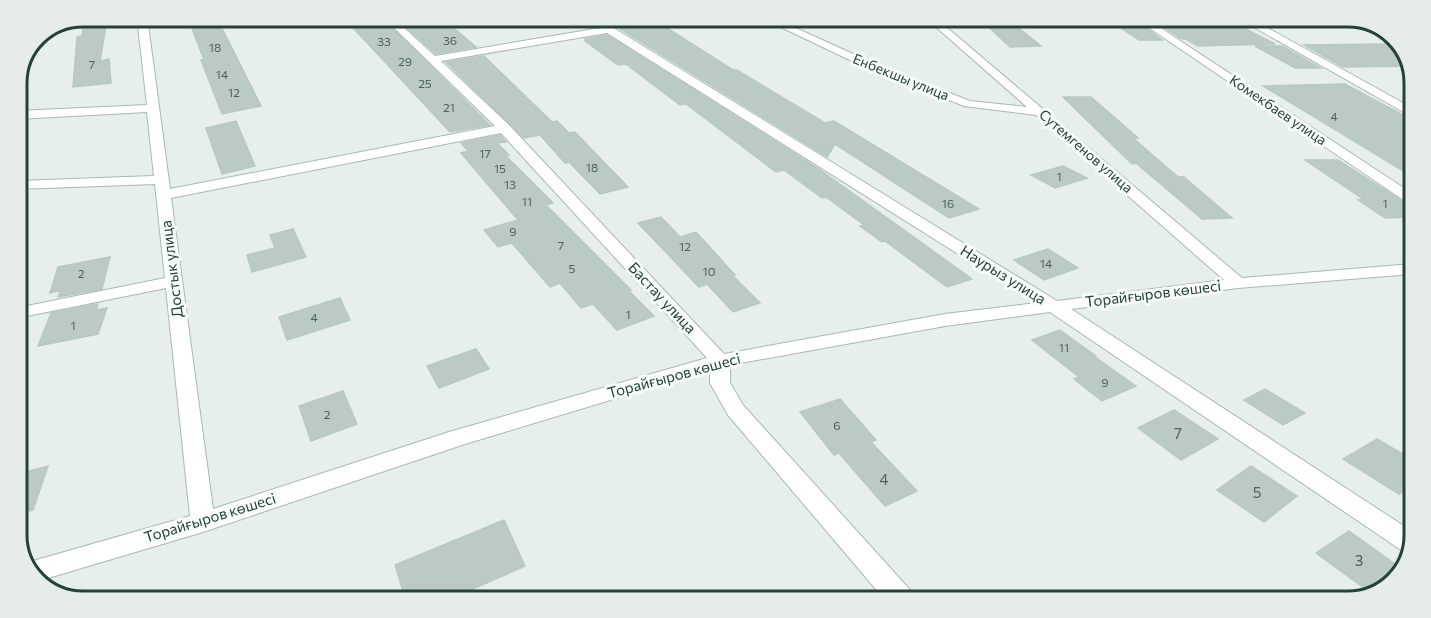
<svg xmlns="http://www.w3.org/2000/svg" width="1431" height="618" font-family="Commissioner,sans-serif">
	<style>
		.building { fill: #bbcac4; stroke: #b8c9c2; stroke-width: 1.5 }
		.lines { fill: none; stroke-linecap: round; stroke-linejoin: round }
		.minor-casing { stroke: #a8b8b2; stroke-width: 2 }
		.minor { fill: #fff; fill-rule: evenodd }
		.labels { text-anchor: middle; stroke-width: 6; stroke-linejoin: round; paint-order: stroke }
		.number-label { font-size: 12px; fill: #4a645c }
		.far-street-label { font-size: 14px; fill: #24423a; stroke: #f7fbf9 }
		.street-label { font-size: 15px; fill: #24423a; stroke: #f7fbf9 }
		.near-number-label { font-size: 15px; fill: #4a645c }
		.rim { fill: none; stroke: #24423a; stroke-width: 3 }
	</style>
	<rect width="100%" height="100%" fill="#e6efeb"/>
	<path class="building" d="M344 18H382L490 125 450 132Z
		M396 18H442L476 47 436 54Z
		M217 19 232 48 261 106 222 114 201 60H204L190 23Z
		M107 20 100 61 109 59 111 83 73 87 77 37 82 36 84 23Z
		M1109 20 1137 21 1162 40H1139Z
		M1154 21H1230L1275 44 1198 46 1186 39H1182Z
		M659 23 733 70H737L825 123 834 121 979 209 949 218 835 144 827 157 620 29Z
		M991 29H1020L1041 46 1010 47Z
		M607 35 819 169 972 279 947 287 885 241 882 242 860 226 864 225 826 197 822 198 784 170 776 172 686 104 680 105 626 64 618 65 585 41H587L585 39Z
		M1387 44 1404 51 1410 66 1343 67 1304 45Z
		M1255 46H1282L1321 68H1295Z
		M484 56 552 122 557 121 569 133 575 132 628 187 600 194 569 162 565 163 540 135 524 138 446 62Z
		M1345 84 1414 121 1413 177 1263 86Z
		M1063 97H1091L1138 138H1133L1178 177H1184L1232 218 1202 219 1136 163 1132 164Z
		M236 121 255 166 222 174 206 128Z
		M500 135 506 142 497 143 509 155H505L553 203 546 205 631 290 629 291 654 316 617 330 593 304 581 308 560 283 550 287 512 243 498 247 484 230 518 220 461 153 468 151 461 143Z
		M1305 160H1338L1413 208V217L1385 218 1358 200 1363 199Z
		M1063 166 1087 178 1055 188 1031 175Z
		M661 217 680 237 696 232 735 275 733 276 760 303 733 312 707 284 699 287 638 223Z
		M293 229 306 257 252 272 247 255 275 248 270 235Z
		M1048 249 1078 268 1044 280 1014 260Z
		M110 257 102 289 58 297 61 290 50 293 58 267Z
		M340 298 350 320 287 340 279 317Z
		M98 304 96 310 107 308 98 334 38 346 51 313Z
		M1060 330 1096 356 1095 357 1136 386 1102 401 1074 379 1079 377 1032 340Z
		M476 349 489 369 439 388 427 366Z
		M1265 389 1305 413 1283 425 1244 400Z
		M343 391 357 424 311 441 299 406Z
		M840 399 876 440 871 442 917 491 885 506 839 453 834 455 800 412Z
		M1174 410 1218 439 1181 460 1138 428Z
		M1377 439 1411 459 1410 487 1399 494 1343 459Z
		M48 466 33 510 17 514V474Z
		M1251 466 1297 496 1264 522 1217 490Z
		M504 520 525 566 452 598H405L395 565Z
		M1349 531 1402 569 1371 593 1316 553Z"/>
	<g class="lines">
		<defs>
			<path id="minor" d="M137 17H147L170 189 495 126 384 18H393L435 56 600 28 586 18H597L604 23 631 19H650L646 22 612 27 1057 301 1224 280 1036 115 964 106 856 63 764 19H776L864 59 970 101 1027 107 928 20H938L1242 278 1412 264V274L1238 288 1071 309 1410 530V553L1401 550 1050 312 945 326 730 365V383L743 405 912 592 915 600H885L728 415 710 383V370L465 444 203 532 38 581 30 575 26 563 190 516 166 288 17 318V308L165 278 155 184 17 189V181L154 176 147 112 17 119V111L147 105ZM607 33 1036 303 945 314 724 354 509 125 441 61ZM501 133 707 358 449 432 213 509 171 198Z
				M1139 21H1150L1413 194V204L1408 203Z
				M1243 21H1255L1414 109V118Z
				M1359 21H1371L1391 35H1385Z"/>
		</defs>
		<use href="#minor" class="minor-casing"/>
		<use href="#minor" class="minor"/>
	</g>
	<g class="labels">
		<g class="number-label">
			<text x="450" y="45">36</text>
			<text x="384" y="46">33</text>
			<text x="215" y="52">18</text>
			<text x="405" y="66">29</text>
			<text x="92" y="69">7</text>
			<text x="222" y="79">14</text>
			<text x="425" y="88">25</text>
			<text x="234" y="97">12</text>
			<text x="449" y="112">21</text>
			<text x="1334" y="121">4</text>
			<text x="485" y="158">17</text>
			<text x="592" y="172">18</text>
			<text x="500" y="173">15</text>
			<text x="1059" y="181">1</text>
			<text x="510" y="189">13</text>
			<text x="527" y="206">11</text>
			<text x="948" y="208">16</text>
			<text x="1385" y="208">1</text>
			<text x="513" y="236">9</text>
			<text x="561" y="250">7</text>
			<text x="685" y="251">12</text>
			<text x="1046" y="268">14</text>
			<text x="572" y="273">5</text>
			<text x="709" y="276">10</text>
			<text x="81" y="278">2</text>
			<text x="628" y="319">1</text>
			<text x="314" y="322">4</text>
			<text x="73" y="330">1</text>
			<text x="1064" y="352">11</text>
			<text x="1105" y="387">9</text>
			<text x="327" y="419">2</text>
			<text x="837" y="430">6</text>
		</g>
		<g class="far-street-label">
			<text transform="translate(901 77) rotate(22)" y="5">Енбекшы улица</text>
			<text transform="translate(1278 110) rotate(34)" y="5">Комекбаев улица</text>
			<text transform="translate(1086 151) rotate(41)" y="5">Сутемгенов улица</text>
		</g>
		<g class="street-label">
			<text transform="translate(172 269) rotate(-97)" y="5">Достык улица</text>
			<text transform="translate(1003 275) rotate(32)" y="5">Наурыз улица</text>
			<text transform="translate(1153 294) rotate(-7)" y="5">Торайғыров көшесі</text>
			<text transform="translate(662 298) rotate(47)" y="5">Бастау улица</text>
			<text transform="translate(674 376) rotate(-15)" y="5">Торайғыров көшесі</text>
			<text transform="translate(210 518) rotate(-17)" y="5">Торайғыров көшесі</text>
		</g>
		<g class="near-number-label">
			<text x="1178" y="439">7</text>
			<text x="884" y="485">4</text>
			<text x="1257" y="498">5</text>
			<text x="1359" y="566">3</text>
		</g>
	</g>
	<path d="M0 0H1431V618H0ZM83 27H1348A56 56 0 0 1 1404 83V535A56 56 0 0 1 1348 591H83A56 56 0 0 1 27 535V83A56 56 0 0 1 83 27Z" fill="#e6ecea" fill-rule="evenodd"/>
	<path class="rim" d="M83 27H1348A56 56 0 0 1 1404 83V535A56 56 0 0 1 1348 591H83A56 56 0 0 1 27 535V83A56 56 0 0 1 83 27Z"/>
</svg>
